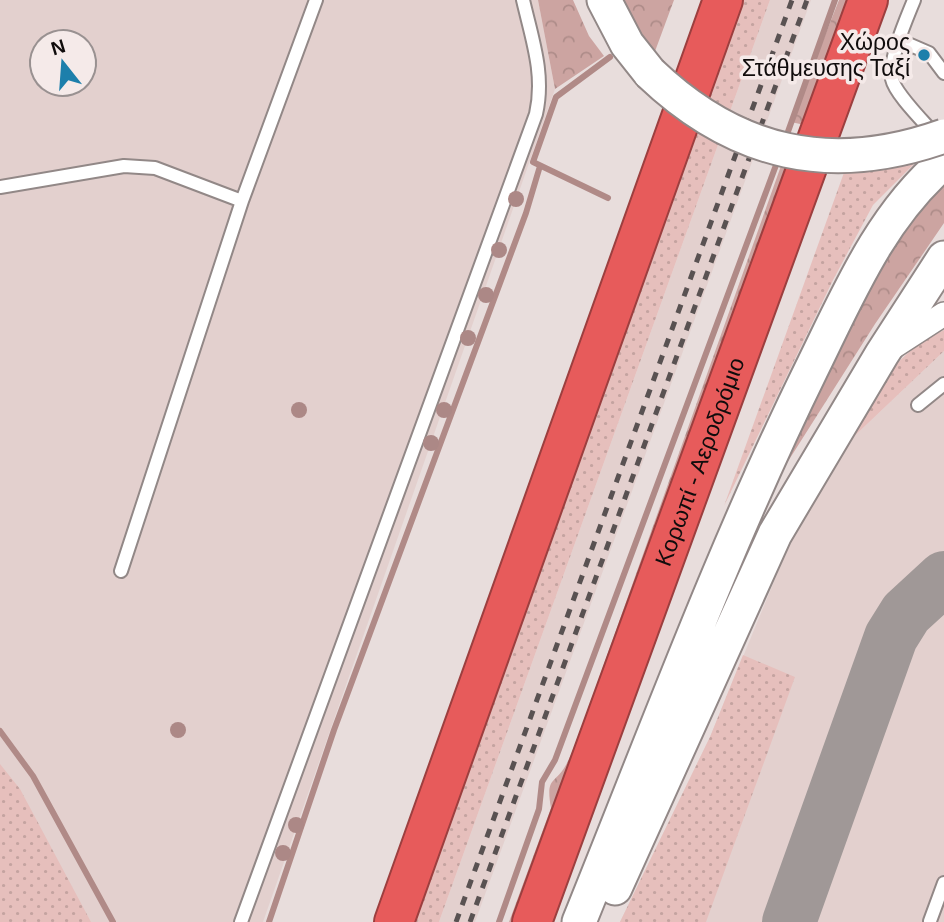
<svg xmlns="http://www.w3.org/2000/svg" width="944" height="922" font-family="Arial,sans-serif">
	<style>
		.built { fill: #e3d0ce; fill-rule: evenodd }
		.grass { fill: url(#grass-dots) }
		.forest { fill: url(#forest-crowns) }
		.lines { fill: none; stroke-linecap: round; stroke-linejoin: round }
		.stream { stroke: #b08a87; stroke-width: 6 }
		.taxiway { stroke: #a09897; stroke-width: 54 }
		.lane-casing { stroke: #928887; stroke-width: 16 }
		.street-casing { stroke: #928887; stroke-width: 26 }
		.secondary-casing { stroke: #928887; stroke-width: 37 }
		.highway-casing { stroke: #9c3f3f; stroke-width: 42 }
		.lane { stroke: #fff; stroke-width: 12 }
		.street { stroke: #fff; stroke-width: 23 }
		.secondary { stroke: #fff; stroke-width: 33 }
		.highway { stroke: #e75b5b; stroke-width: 38 }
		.rail { stroke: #595252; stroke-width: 5; stroke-dasharray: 9 9; stroke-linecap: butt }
		.secondary-bridge-casing { stroke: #928887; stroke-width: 37; stroke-linecap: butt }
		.secondary-bridge { stroke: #fff; stroke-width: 33 }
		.tree { fill: #ac8886 }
		.poi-dot { fill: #1d7fab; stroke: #f5eae9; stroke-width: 2.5 }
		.labels { text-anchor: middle; stroke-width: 7; stroke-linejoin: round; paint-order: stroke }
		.poi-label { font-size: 23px; fill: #100c0c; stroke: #f5eae9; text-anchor: end }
		.street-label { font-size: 23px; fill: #100c0c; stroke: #f5eae9 }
	</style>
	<defs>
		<pattern id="grass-dots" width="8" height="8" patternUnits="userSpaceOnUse" patternTransform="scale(1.75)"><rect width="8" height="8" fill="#e6bfbc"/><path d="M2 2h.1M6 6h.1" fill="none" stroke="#c4a3a0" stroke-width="1.8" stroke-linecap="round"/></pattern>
		<pattern id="forest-crowns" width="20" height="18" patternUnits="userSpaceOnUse" patternTransform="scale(1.75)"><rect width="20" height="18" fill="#cca4a1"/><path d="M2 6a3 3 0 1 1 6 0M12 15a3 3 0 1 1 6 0" fill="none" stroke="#ae8c89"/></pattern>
	</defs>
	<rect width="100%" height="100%" fill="#e8dddc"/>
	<path class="built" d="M0 0H538L555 89 263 922H0ZM42 42H84V84H42Z
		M770 0H811L475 922H439Z
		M944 351V922H620L710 737 787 550 817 490 844 446Z"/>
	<path class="grass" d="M740 0H770L439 922H404Z
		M921 157 873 205 833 280 724 506 846 167Z
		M944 330V351L844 446 880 394 876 388C895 363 915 343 944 330Z
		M743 655 795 677 706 922H620L710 737Z
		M0 764 20 789 91 922H0Z"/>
	<path class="forest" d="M538 0H573L589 36 604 56 555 89Z
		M615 0H674L654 54Z
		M839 0H857L809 126 791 122Z
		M782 163 797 164 521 922H509L551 808C545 775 556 785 567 763 573 752 577 738 582 726Z
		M944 181V223L875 324 785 466 773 461 862 279Z"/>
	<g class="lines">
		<path class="stream" d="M785 140 835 0
			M608 198 533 162 556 97 610 57
			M0 731 33 776 113 922
			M269 922 334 730 526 213 540 166
			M499 922 539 809 542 782 555 760 779 157"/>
		<path class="taxiway" d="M789 922 891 637 906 613 944 578"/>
		<defs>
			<path id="lane" d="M914 0C906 20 889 58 892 79 895 94 925 123 936 136
				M899 40 929 53 944 73
				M0 187 124 166 155 168 242 201
				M918 405 944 384
				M121 571 242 201 316 0
				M930 921 944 883
				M241 922 536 114C545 74 532 39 523 0"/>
			<path id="street" d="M893 347 944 314"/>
			<path id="secondary" d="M604 0 627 44 650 73
				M615 888 775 534 882 354 944 258
				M579 922C654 737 723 549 811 370 848 295 880 217 944 162"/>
			<g id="highway">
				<path d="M394 922 723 0"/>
				<path id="s1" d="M532 922 868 0"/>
			</g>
		</defs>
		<use href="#lane" class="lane-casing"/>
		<use href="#street" class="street-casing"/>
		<use href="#secondary" class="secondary-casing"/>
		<use href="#highway" class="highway-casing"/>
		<use href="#lane" class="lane"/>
		<use href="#street" class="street"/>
		<use href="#secondary" class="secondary"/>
		<use href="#highway" class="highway"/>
		<path class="rail" d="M456 922 792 0
			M470 922 807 0"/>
		<defs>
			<path id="secondary-bridge" d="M650 73C736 155 831 176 944 136"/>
		</defs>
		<use href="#secondary-bridge" class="secondary-bridge-casing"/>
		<use href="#secondary-bridge" class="secondary-bridge"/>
	</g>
	<g class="tree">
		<circle cx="516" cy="199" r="8"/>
		<circle cx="499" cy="250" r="8"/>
		<circle cx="486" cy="295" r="8"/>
		<circle cx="468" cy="338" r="8"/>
		<circle cx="299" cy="410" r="8"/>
		<circle cx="444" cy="410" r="8"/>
		<circle cx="431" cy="443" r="8"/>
		<circle cx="178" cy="730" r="8"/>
		<circle cx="296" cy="825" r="8"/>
		<circle cx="283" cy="853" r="8"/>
	</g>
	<circle class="poi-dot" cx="924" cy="55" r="7"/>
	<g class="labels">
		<g class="poi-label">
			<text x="910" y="50">Χώρος<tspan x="910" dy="26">Στάθμευσης Ταξί</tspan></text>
		</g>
		<g class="street-label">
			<text dy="8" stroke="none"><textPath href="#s1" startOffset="490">Κορωπί - Αεροδρόμιο</textPath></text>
		</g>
	</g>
	<g transform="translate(63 63) rotate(343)"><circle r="33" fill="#f5eae9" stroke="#999191" stroke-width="2"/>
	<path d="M0-5L12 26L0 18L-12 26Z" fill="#1d7fab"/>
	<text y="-10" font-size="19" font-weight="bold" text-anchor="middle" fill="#100c0c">N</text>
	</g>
</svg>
